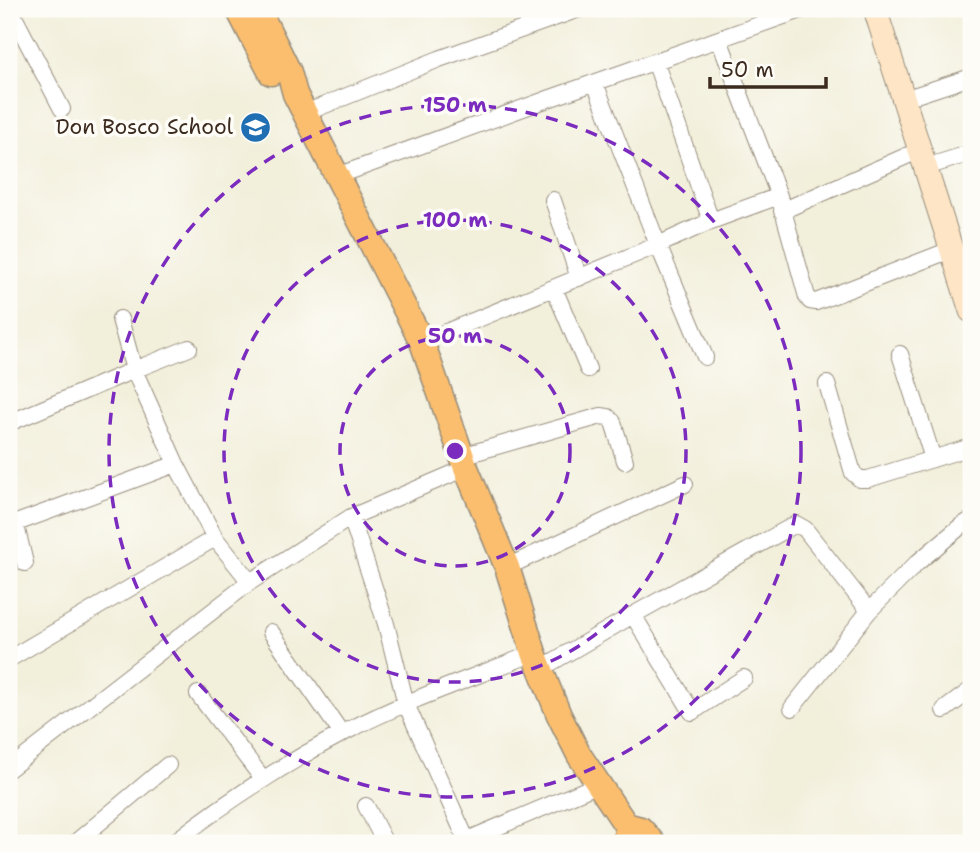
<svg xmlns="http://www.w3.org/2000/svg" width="980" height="852" font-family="'Shantell Sans',sans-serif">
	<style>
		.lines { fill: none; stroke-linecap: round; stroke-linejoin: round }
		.street-casing { stroke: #968c7c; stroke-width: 18 }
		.secondary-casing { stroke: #968c7c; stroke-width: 25 }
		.primary-casing { stroke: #968c7c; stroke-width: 27 }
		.street { stroke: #fff; stroke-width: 16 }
		.secondary { stroke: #fde5c5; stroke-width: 23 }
		.primary { stroke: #fabe6e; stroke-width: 24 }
		.ring { fill: none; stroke: #7b2cbf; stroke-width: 3.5; stroke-dasharray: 12 9 }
		.labels { text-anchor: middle; stroke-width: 7; stroke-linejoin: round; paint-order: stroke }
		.poi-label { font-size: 21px; fill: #3b2a1e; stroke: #fdfcf7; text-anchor: end }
		.centre { fill: #7b2cbf; stroke: #fdfcf7; stroke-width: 3.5 }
		.ring-label { font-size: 21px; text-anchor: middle; font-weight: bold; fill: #7b2cbf; stroke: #fdfcf7; stroke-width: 7; stroke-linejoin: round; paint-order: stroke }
	</style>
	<rect width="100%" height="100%" fill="#fdfcf7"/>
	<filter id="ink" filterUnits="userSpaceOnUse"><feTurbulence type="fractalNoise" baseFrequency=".0143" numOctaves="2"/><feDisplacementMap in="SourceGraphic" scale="14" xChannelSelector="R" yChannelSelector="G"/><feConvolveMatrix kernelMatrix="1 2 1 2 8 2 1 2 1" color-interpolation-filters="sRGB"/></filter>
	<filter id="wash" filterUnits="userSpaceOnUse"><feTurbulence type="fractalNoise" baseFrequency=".00686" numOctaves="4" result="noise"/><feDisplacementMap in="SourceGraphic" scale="28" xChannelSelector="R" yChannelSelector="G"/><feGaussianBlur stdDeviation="1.57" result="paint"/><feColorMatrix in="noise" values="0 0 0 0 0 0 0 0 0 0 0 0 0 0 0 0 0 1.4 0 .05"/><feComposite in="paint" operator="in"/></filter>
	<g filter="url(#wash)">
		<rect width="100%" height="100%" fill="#f2efdb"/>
	</g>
	<g filter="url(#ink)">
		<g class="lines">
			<defs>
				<path id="street" d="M10 9 62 109
					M655 61 711 221
					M595 83 658 245 705 357
					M904 99 971 77
					M305 113 439 59 579 9
					M926 167 971 153
					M337 176 548 99 804 9
					M779 196 807 297 810 301 816 302 953 249
					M553 200 579 278
					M782 211 920 150
					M554 288 588 369
					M422 342 658 245 711 221 779 196 719 39
					M189 348 134 370 176 464 215 538 250 582 351 517 466 468
					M900 354 933 459
					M827 384 853 473 860 479H868L971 447
					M9 423 134 370 120 319
					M462 456 601 416 608 417 613 422 625 461
					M351 517 386 624 406 704 467 841
					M25 563 16 526 19 522 176 464
					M507 567 685 484
					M633 615 692 712 744 678
					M271 632 342 734
					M9 659 215 538
					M540 669 633 615 796 524 805 529 869 611
					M198 694 263 779
					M792 708 869 611 917 563 961 526 971 520
					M944 710 971 690
					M9 769 250 582
					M366 806 385 843
					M75 843 168 765
					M173 843C228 800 286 763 347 731 407 700 472 678 534 653
					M460 843 599 784"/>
				<path id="secondary" d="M875 9 971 311"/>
				<path id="primary" d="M238 9 271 73
					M258 9 289 72 295 94 422 342 466 468 507 567 534 653 559 715 579 755 626 825 627 840 630 843
					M626 825 641 829 653 843"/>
			</defs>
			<use href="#street" class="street-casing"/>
			<use href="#secondary" class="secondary-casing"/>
			<use href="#primary" class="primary-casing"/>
			<use href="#street" class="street"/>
			<use href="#secondary" class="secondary"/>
			<use href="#primary" class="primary"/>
		</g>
	</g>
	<g class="ring">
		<circle cx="455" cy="451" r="115"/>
		<circle cx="455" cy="451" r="231"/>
		<circle cx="455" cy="451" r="346"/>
	</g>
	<defs>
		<symbol id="school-disc" viewBox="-11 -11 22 22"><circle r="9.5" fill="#1f6fb2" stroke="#fdfcf7"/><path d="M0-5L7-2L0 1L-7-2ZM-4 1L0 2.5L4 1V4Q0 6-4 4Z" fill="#fff"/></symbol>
	</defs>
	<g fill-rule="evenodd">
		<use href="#school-disc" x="238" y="110" width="35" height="35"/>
	</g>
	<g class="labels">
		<g class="poi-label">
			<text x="233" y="134">Don Bosco School</text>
		</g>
	</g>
	<circle cx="455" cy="451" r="10" class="centre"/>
	<g class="ring-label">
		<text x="455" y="112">150 m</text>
		<text x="455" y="227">100 m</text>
		<text x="455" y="343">50 m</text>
	</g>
	<rect width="980" height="852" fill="none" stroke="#fdfcf7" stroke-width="35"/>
	<path d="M710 77v10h116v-10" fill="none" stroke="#3b2a1e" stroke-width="3.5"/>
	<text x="721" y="77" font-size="21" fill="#3b2a1e" stroke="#fdfcf7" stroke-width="5" paint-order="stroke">50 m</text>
</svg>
